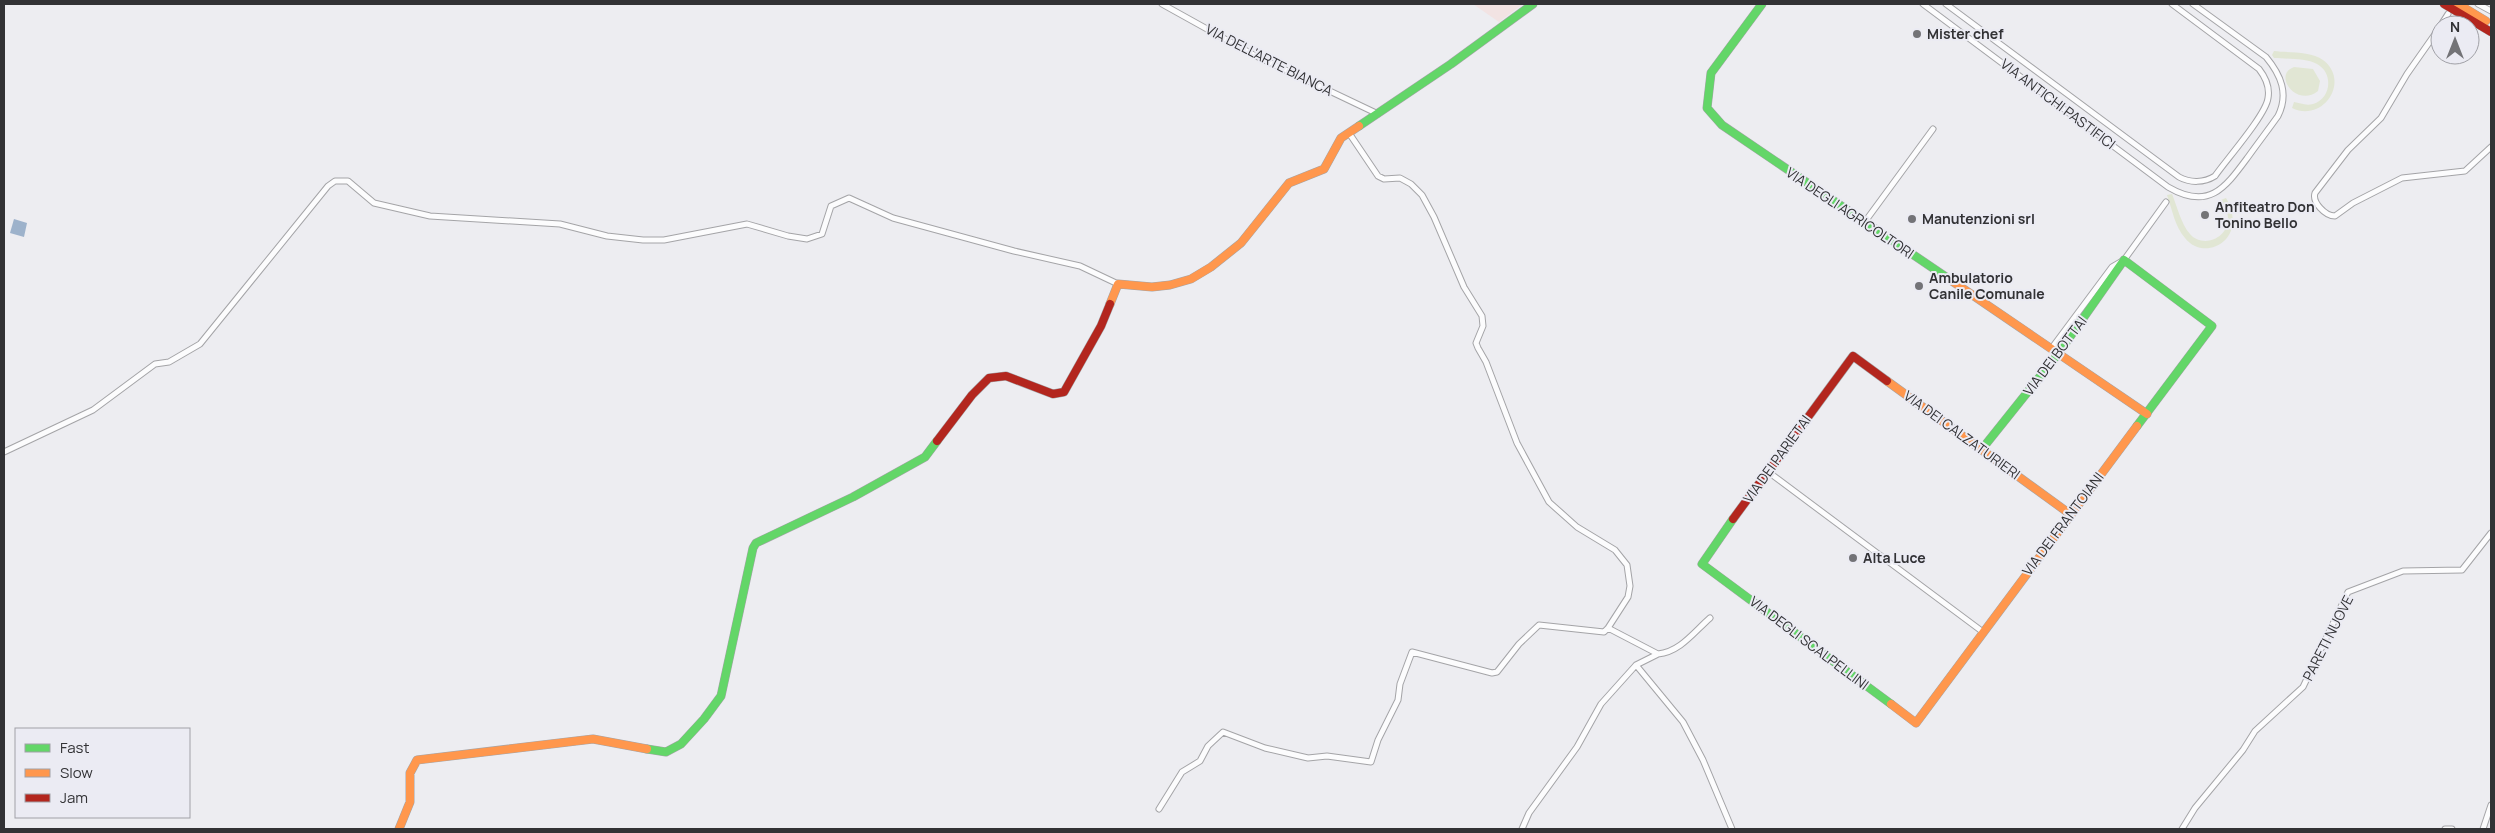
<svg xmlns="http://www.w3.org/2000/svg" width="2495" height="833" font-family="Manrope,sans-serif">
	<style>
		.commercial { fill: #f2e3e3 }
		.green { fill: #e1e6d4 }
		.water { fill: #9db2cb }
		.lines { fill: none; stroke-linecap: round; stroke-linejoin: round }
		.street-casing { stroke: #a4a4a7; stroke-width: 7 }
		.fast-casing { stroke: #a4a4a7; stroke-width: 9 }
		.slow-casing { stroke: #a4a4a7; stroke-width: 9 }
		.jam-casing { stroke: #a4a4a7; stroke-width: 9 }
		.street { stroke: #fcfcfd; stroke-width: 5 }
		.fast { stroke: #63d668; stroke-width: 8 }
		.slow { stroke: #ff974d; stroke-width: 8 }
		.jam { stroke: #b3261e; stroke-width: 8 }
		.poi-dot { fill: #737377; stroke: #ebebf3; stroke-width: 2 }
		.labels { text-anchor: middle; stroke-width: 4; stroke-linejoin: round; paint-order: stroke }
		.poi-label { font-size: 14px; font-weight: bold; fill: #323235; stroke: #ebebf3; text-anchor: start }
		.street-label { font-size: 14px; fill: #323235; stroke: #ebebf3 }
	</style>
	<rect width="100%" height="100%" fill="#ededf1"/>
	<path class="commercial" d="M1473 4H1523L1499 22Z"/>
	<path class="green" d="M2274 51C2289 53 2311 51 2323 60 2351 81 2323 123 2292 108L2294 102C2300 103 2306 106 2313 104 2331 99 2334 73 2317 64 2306 58 2287 59 2274 58L2272 55Z
		M2294 67 2313 69 2320 81 2318 91C2297 108 2272 75 2294 67Z
		M2172 194C2177 206 2181 224 2190 234 2203 249 2229 238 2228 218 2228 212 2224 205 2221 200L2226 198C2250 240 2204 263 2185 238 2175 227 2172 209 2167 195Z"/>
	<path class="water" d="M14 219 27 223 24 237 10 233Z"/>
	<g class="lines">
		<defs>
			<path id="street" d="M1162 4 1252 54 1378 114
				M1923 4 2168 187C2209 211 2225 188 2248 157 2258 143 2268 130 2278 116 2289 94 2281 75 2266 57L2193 4
				M1946 4 2179 177C2190 183 2204 183 2215 176 2226 160 2266 115 2268 98 2270 87 2266 78 2259 69L2172 4
				M2478 4 2491 11
				M2441 25 2448 14
				M2440 27 2407 74 2381 118 2348 150 2315 193C2312 202 2325 216 2335 216L2353 203 2402 178 2465 171 2491 147
				M1349 133 1378 176 1384 179 1400 178 1411 184 1422 195 1434 217 1464 287 1482 316 1483 326 1476 343 1478 348 1486 362 1517 443 1549 502 1577 527 1615 550 1627 565 1630 586 1628 597 1608 628 1658 654 1636 665 1683 722 1703 760 1732 829
				M1864 223 1933 129
				M2051 349 2112 267 2124 260 2166 202
				M4 452 93 410 155 364 169 362 200 344 328 186 335 181H348L374 203 430 216 560 224 607 236 643 240H664L747 224 788 236 807 239 822 234 831 206 849 198 893 218 1014 251 1080 266 1118 284
				M1767 471 1983 632
				M1658 654C1680 652 1694 632 1710 618
				M1159 809 1182 772 1200 761 1208 746 1223 732 1265 748 1308 758 1327 756 1371 762 1378 740 1398 700 1400 684 1412 652 1492 673 1497 672 1519 644 1539 625 1604 632 1608 628
				M1522 829 1529 813 1577 747 1601 704 1636 665
				M2182 829 2195 808 2243 750 2255 731 2303 687 2348 592 2403 571 2462 570 2491 533
				M2445 829H2452
				M2483 829 2491 805"/>
			<path id="fast" d="M1762 4 1711 73 1707 108 1722 125 1949 279
				M1359 126 1451 64 1533 4
				M1982 449 2058 354 2124 260 2212 326 2137 426
				M1733 519 1702 564 1891 704
				M647 749 666 752 681 744 704 719 721 696 753 548 756 543 853 497 925 457 937 441"/>
			<path id="slow" d="M2458 4 2486 21
				M1949 279 2147 414
				M1110 304 1118 284 1152 287 1170 285 1191 279 1211 267 1241 243 1289 183 1324 169 1341 138 1359 126
				M1887 381 2070 514
				M1891 704 1916 723 2137 426
				M399 829 410 802V773L417 760 593 739 647 749"/>
			<path id="jam" d="M2444 4 2491 32
				M937 441 972 395 989 378 1006 376 1053 394 1064 392 1101 326 1110 304
				M1733 519 1853 356 1887 381"/>
		</defs>
		<use href="#street" class="street-casing"/>
		<use href="#fast" class="fast-casing"/>
		<use href="#slow" class="slow-casing"/>
		<use href="#jam" class="jam-casing"/>
		<use href="#street" class="street"/>
		<use href="#fast" class="fast"/>
		<use href="#slow" class="slow"/>
		<use href="#jam" class="jam"/>
	</g>
	<g class="poi-dot">
		<circle cx="1917" cy="34" r="5"/>
		<circle cx="2205" cy="215" r="5"/>
		<circle cx="1912" cy="219" r="5"/>
		<circle cx="1919" cy="286" r="5"/>
		<circle cx="1853" cy="558" r="5"/>
	</g>
	<g class="labels">
		<g class="poi-label">
			<text x="1927" y="39">Mister chef</text>
			<text x="2215" y="212">Anfiteatro Don<tspan x="2215" dy="16">Tonino Bello</tspan></text>
			<text x="1922" y="224">Manutenzioni srl</text>
			<text x="1929" y="283">Ambulatorio<tspan x="1929" dy="16">Canile Comunale</tspan></text>
			<text x="1863" y="563">Alta Luce</text>
		</g>
		<g class="street-label">
			<text transform="translate(1269 60) rotate(27)" y="5">VIA DELL'ARTE BIANCA</text>
			<text transform="translate(2058 104) rotate(37)" y="5">VIA ANTICHI PASTIFICI</text>
			<text transform="translate(1850 213) rotate(34)" y="5">VIA DEGLI AGRICOLTORI</text>
			<text transform="translate(2055 356) rotate(-53)" y="5">VIA DEI BOTTAI</text>
			<text transform="translate(1962 435) rotate(36)" y="5">VIA DEI CALZATURIERI</text>
			<text transform="translate(1777 459) rotate(-54)" y="5">VIA DEI PARIETAI</text>
			<text transform="translate(2063 524) rotate(-53)" y="5">VIA DEI FRANTOIANI</text>
			<text transform="translate(2328 638) rotate(-63)" y="5">PARETI NUOVE</text>
			<text transform="translate(1809 643) rotate(37)" y="5">VIA DEGLI SCALPELLINI</text>
		</g>
	</g>
	<rect width="2495" height="833" fill="none" stroke="#323235" stroke-width="10"/>
	<rect x="15" y="728" width="175" height="90" fill="#ebebf3" stroke="#a1a1a7"/>
	<rect x="25" y="744" width="25" height="8" fill="#63d668" stroke="#a1a1a7"/>
	<text x="60" y="753" font-size="15" fill="#323235">Fast</text>
	<rect x="25" y="769" width="25" height="8" fill="#ff974d" stroke="#a1a1a7"/>
	<text x="60" y="778" font-size="15" fill="#323235">Slow</text>
	<rect x="25" y="794" width="25" height="8" fill="#b3261e" stroke="#a1a1a7"/>
	<text x="60" y="803" font-size="15" fill="#323235">Jam</text>
	<g transform="translate(2455 40)"><circle r="24" fill="#ebebf3" stroke="#a1a1a7"/>
	<path d="M0-4L9 19L0 12L-9 19Z" fill="#737377"/>
	<text y="-8" font-size="14" font-weight="bold" text-anchor="middle" fill="#323235">N</text>
	</g>
</svg>
